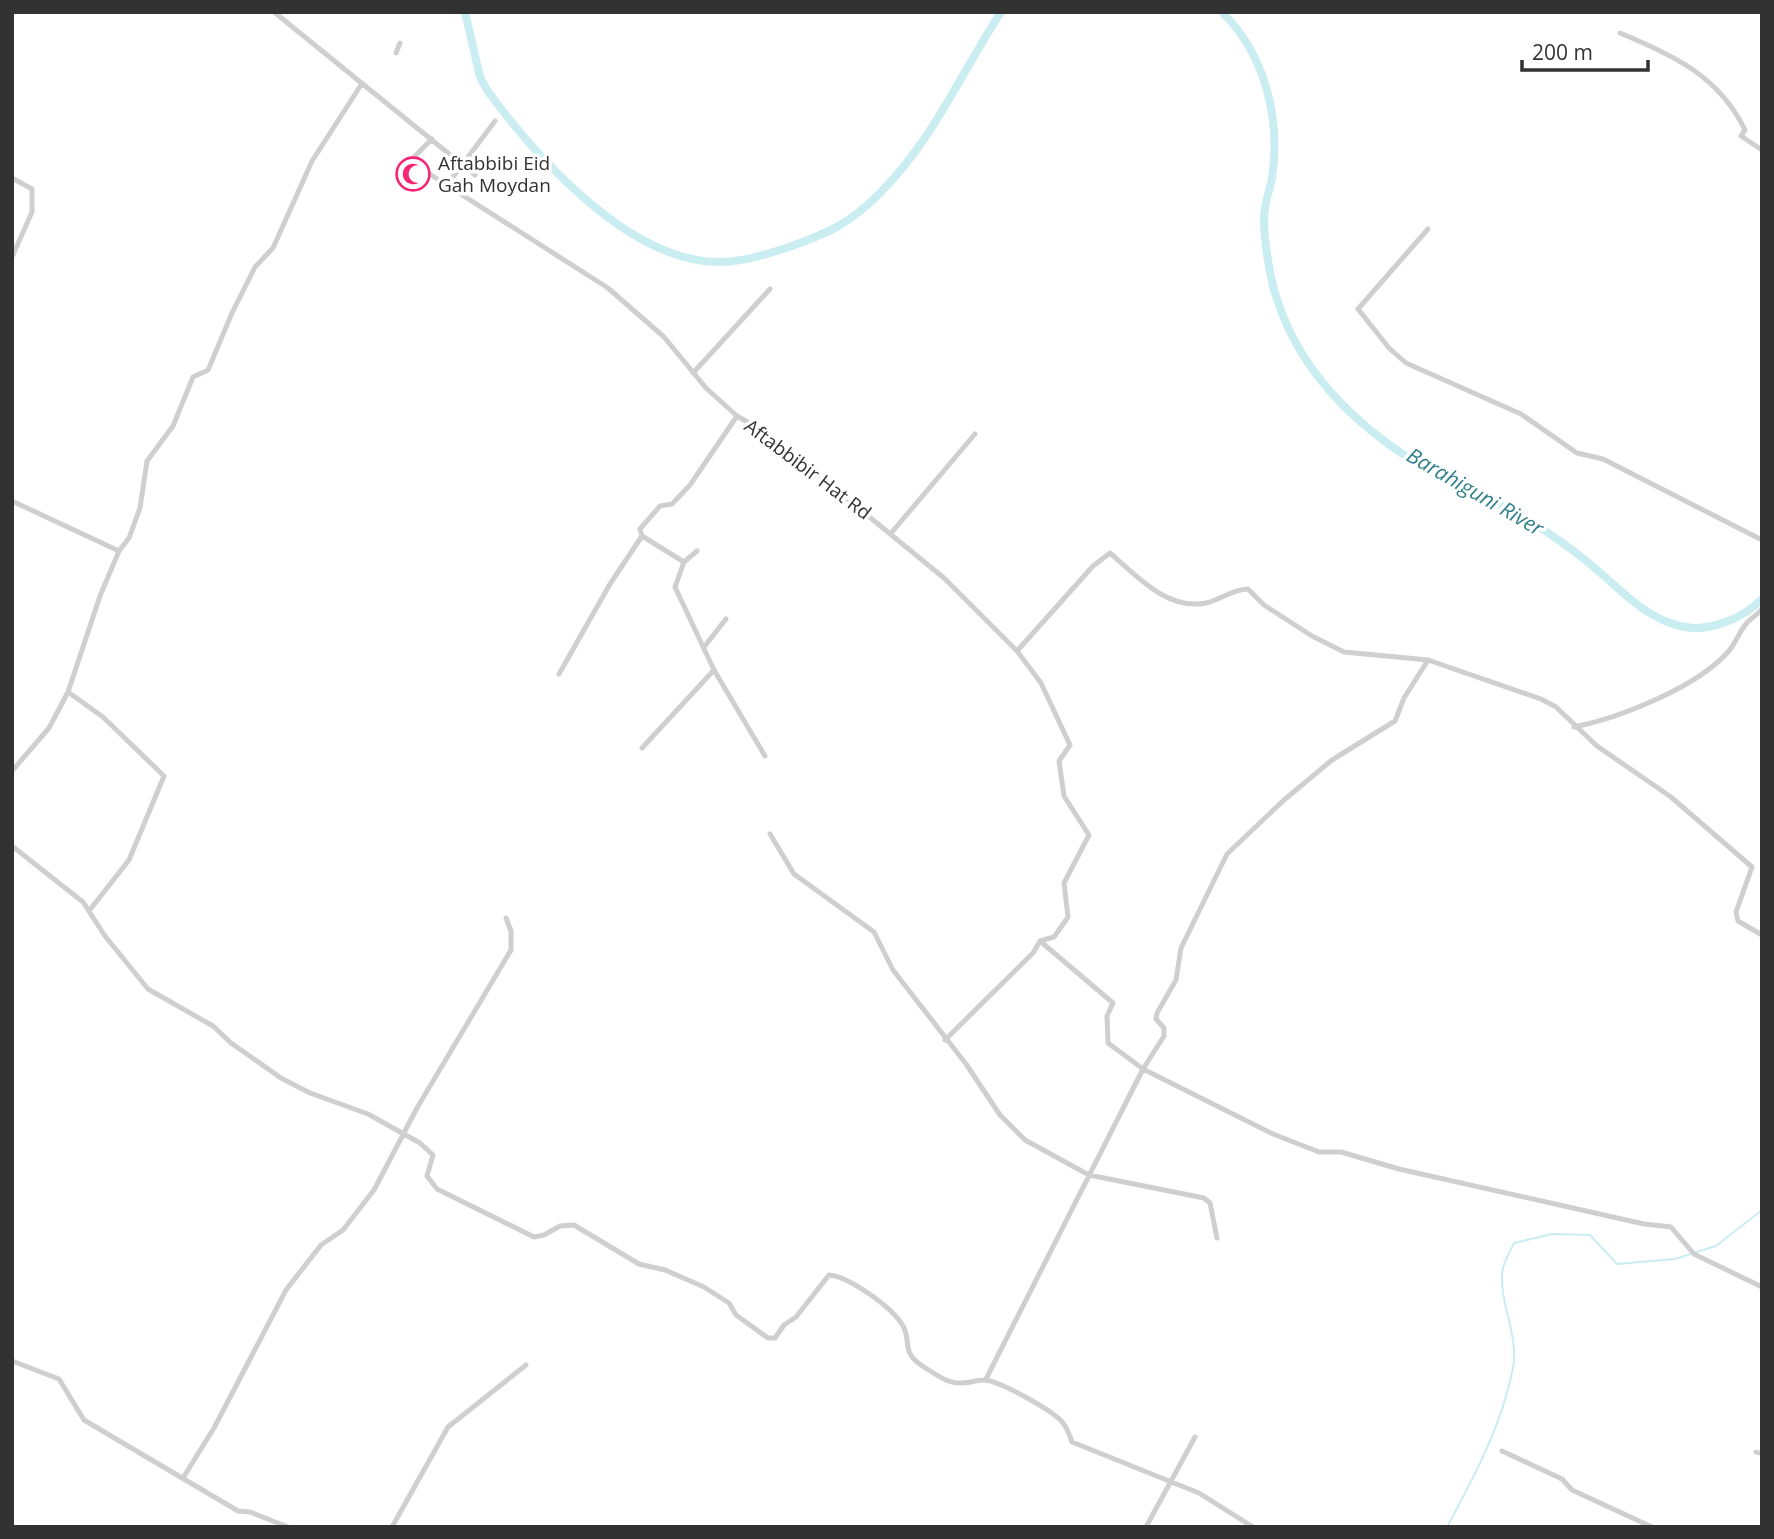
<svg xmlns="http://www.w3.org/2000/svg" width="1774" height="1539" font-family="'Open Sans',sans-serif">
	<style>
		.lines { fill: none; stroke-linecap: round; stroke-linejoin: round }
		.stream { stroke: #caedf1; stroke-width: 2 }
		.river { stroke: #caedf1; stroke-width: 8 }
		.minor { stroke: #cfcfcf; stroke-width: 5 }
		.labels { text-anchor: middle; stroke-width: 7; stroke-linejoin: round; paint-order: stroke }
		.poi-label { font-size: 19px; fill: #323232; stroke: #fff; text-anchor: start }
		.street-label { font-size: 19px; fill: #323232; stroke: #fff }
		.water-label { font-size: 21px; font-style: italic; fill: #308189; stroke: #fff }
	</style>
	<rect width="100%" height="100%" fill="#fff"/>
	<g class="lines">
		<path class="stream" d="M1696 1252 1716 1246 1762 1210
			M1447 1527C1474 1477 1502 1425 1513 1368 1519 1336 1500 1305 1502 1273 1503 1263 1510 1252 1514 1243L1552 1234 1590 1235 1617 1264 1675 1259 1691 1254"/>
		<path class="river" d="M465 12 480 77 487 90C535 156 629 262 719 262 742 262 764 255 786 248 826 234 850 224 880 193 933 140 961 73 1001 12
			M1222 12C1265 54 1281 119 1272 178 1269 192 1264 205 1264 219 1264 241 1270 281 1278 302 1304 382 1372 440 1444 479 1475 495 1510 506 1538 526 1556 538 1573 550 1589 563 1617 586 1643 617 1680 626 1707 633 1743 619 1762 599"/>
		<path class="minor" d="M274 12 475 175
			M1620 33C1673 55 1719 76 1745 130L1741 136 1762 150
			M396 53 400 43
			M432 139 413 158 431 175 608 288 664 337 706 388 737 416 768 434 944 578 1017 651 1041 683 1070 745 1059 761 1064 796 1089 835 1064 883 1068 917 1054 937 1040 941
			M12 178 32 189V212L12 257
			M447 185 495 121
			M1428 229 1358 309 1389 348 1406 363 1521 414 1577 453 1603 459 1762 540
			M693 373 770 289
			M12 501 119 551
			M892 532 975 434
			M642 536 640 529 660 506 672 504 690 485 737 416
			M697 551 684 562 675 587 714 670 765 756
			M704 647 726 619
			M1017 651 1093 566 1110 553C1136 575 1167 611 1206 603 1220 600 1233 589 1248 589L1264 605 1312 636 1344 652 1428 660 1541 699 1556 707 1597 746 1671 797 1752 867 1736 912 1738 921 1762 935
			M559 674 610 584 642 536 684 562
			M68 692 103 717 164 776 129 860 89 911
			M1574 727C1620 718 1697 687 1728 652 1736 643 1739 632 1746 624 1750 619 1757 615 1762 609
			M642 748 714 670
			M12 771 49 728 68 692 100 596 119 551 129 538 140 508 147 461 173 426 193 377 208 370 232 313 255 267 273 248 312 161 361 85
			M770 834 794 874 874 932 893 970 966 1064 1000 1115 1025 1140 1089 1175 1204 1198 1210 1203 1217 1238
			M12 846 83 902 105 936 148 989 213 1026 231 1043 281 1078 310 1093 368 1114 420 1143 433 1155 427 1176 437 1189 534 1237 544 1235 560 1226 574 1225 639 1264 665 1270 704 1287 729 1303 736 1315 768 1338H775L784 1325 796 1317 829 1275C850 1277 893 1308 903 1326 912 1342 900 1352 924 1367 935 1374 948 1384 962 1383 969 1383 977 1380 984 1380 998 1380 1054 1411 1063 1423 1067 1428 1070 1436 1072 1442L1199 1493 1253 1527
			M1040 941 1113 1003 1107 1016 1108 1043 1143 1069 1273 1134 1319 1152H1341L1399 1169 1644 1224 1671 1227 1694 1254 1762 1287
			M945 1040 1033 953 1040 941
			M12 1361 59 1379 84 1420 238 1511 250 1512 288 1527
			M986 1379 1143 1069 1164 1036V1028L1156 1019 1157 1013 1176 980 1181 948 1227 854 1284 800 1332 760 1395 721 1404 698 1428 660
			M1502 1451 1562 1479 1572 1490 1652 1527
			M1756 1452 1762 1454
			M183 1478 214 1428 286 1290 321 1245 343 1230 374 1190 417 1108 511 950V931L506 918
			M392 1527 448 1427 526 1365
			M1146 1527 1195 1437"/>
	</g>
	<defs>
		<symbol id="mosque-ring" viewBox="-11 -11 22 22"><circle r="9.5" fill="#fff" stroke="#f72674" stroke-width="1.5"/><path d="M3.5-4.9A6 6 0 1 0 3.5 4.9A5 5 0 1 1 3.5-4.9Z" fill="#f72674"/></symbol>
	</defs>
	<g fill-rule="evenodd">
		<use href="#mosque-ring" x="394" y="155" width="38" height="38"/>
	</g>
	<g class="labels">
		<g class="poi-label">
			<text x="438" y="170">Aftabbibi Eid<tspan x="438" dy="22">Gah Moydan</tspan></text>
		</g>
		<g class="street-label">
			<text transform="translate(808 469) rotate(37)" y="7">Aftabbibir Hat Rd</text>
		</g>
		<g class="water-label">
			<text transform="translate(1475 492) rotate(30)" y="7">Barahiguni River</text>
		</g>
	</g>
	<rect width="1774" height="1539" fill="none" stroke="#323232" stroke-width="28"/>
	<path d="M1522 60v10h126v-10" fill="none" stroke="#323232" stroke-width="3.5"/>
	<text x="1532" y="60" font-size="21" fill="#323232" stroke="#ffffff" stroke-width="5" paint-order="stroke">200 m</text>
</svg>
